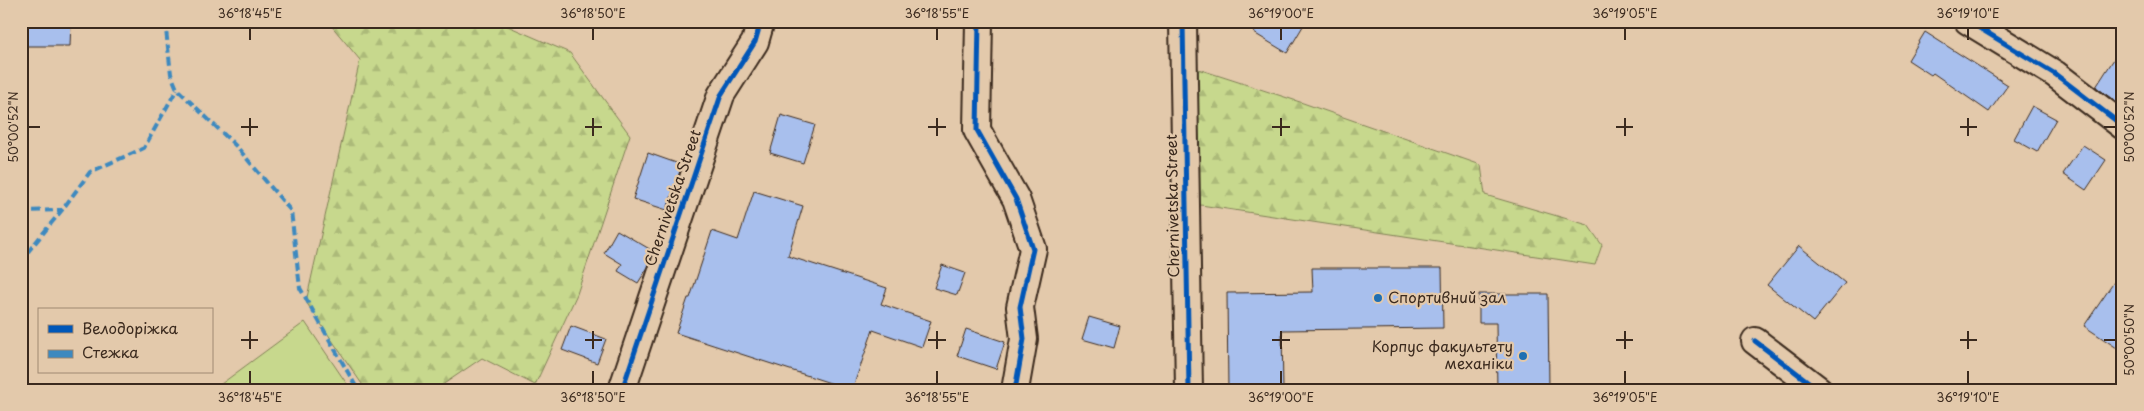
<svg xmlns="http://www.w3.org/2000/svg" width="2144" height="411" font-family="'Playpen Sans',sans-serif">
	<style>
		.grass { fill: #c7d88d; stroke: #818156 }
		.forest { fill: url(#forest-firs); stroke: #818156 }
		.building { fill: #a8bfed; stroke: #3b2a1e }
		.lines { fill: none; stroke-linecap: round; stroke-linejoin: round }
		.minor-casing { stroke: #3b2a1e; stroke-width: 30 }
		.minor { stroke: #e3c9ab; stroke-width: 26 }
		.quiet { stroke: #3e89bf; stroke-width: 4; stroke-dasharray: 8 4; stroke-linecap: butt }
		.cycleway-casing { stroke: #e3c9ab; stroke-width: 8 }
		.cycleway { stroke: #0057b8; stroke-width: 5 }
		.ticks { fill: none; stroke: #3b2a1e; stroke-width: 2 }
		.poi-dot { fill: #1f6fb2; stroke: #e3c9ab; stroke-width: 2 }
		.labels { text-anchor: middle; stroke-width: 4.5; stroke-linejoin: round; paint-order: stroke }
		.street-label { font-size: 15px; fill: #3b2a1e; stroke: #e3c9ab }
		.poi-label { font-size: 15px; fill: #3b2a1e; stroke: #e3c9ab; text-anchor: start }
		.neatline { fill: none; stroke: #3b2a1e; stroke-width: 2 }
		.ticks-label { font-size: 12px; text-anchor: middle; fill: #3b2a1e }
	</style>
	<defs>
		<pattern id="forest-firs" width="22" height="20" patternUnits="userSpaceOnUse" patternTransform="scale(1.25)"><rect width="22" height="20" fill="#c7d88d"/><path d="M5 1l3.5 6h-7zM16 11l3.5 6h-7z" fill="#acba79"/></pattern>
	</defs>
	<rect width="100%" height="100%" fill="#e3c9ab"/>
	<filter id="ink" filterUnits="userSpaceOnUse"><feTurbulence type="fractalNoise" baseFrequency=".02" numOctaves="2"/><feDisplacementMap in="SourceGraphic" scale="10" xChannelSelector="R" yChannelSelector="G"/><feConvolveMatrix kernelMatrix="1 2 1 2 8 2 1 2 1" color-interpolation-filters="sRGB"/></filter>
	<g filter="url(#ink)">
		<path class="grass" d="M305 322 351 390H214L217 387Z"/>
		<path class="forest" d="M331 21H496L570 53 630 135 577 294 535 385 482 358 435 390H366L306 302 360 60 330 24Z
			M1195 68 1300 102 1481 165 1485 195 1588 225 1602 245 1595 265 1194 204Z"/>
		<path class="building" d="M21 21H71L70 46H21Z
			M1261 21H1306L1287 53 1254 33Z
			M1925 32 2008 85 1989 112 1933 73 1931 75 1908 60Z
			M2123 45V107L2096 87Z
			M2032 106 2056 119 2037 152 2014 139Z
			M781 115 815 125 803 163 770 153Z
			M2083 145 2106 160 2086 190 2063 174Z
			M648 153 682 165 667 210 633 199Z
			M754 191 803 206 788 256 887 288 881 304 931 321 922 347 873 330 852 390 676 333 688 298H690L712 231 738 240Z
			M617 230 653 251 648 267 638 283 618 271 622 264 604 253Z
			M1799 246 1845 283 1813 322 1767 285Z
			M942 265 965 273 957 295 934 288Z
			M1312 268H1442L1443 328 1282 330 1283 390H1228L1227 293 1313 292Z
			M2123 269V352L2084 326Z
			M1479 294H1548L1549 390H1497L1496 323H1479Z
			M1089 317 1120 326 1114 348 1082 339Z
			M571 326 606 339 597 363 562 350Z
			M966 329 1005 342 996 369 957 356Z"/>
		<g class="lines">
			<defs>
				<path id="minor" d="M979 21 977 130 1016 199 1033 249 1020 307 1024 339 1015 390
					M1183 21 1189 390
					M1968 21 2055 74 2123 126
					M1755 341 1819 390
					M622 390 721 95 755 42 761 21"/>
			</defs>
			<use href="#minor" class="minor-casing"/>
			<use href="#minor" class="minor"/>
			<path class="quiet" d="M165 21 171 74 177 89 237 147 291 211 300 288 358 390
				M21 211 62 210
				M21 300 27 253 62 210 90 172 144 148 177 89"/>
			<defs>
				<path id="cycleway" d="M979 21 977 130 1016 199 1033 249 1020 307 1024 339 1015 390
					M1183 21 1189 390
					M1968 21 2055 74 2123 126
					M1755 341 1819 390
					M622 390 721 95 755 42 761 21"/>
			</defs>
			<use href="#cycleway" class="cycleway-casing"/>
			<use href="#cycleway" class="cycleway"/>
		</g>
	</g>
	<path class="ticks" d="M250 28V40M593 28V40M937 28V40M1281 28V40M1625 28V40M1968 28V40M250 118V136M593 118V136M937 118V136M1281 118V136M1625 118V136M1968 118V136M28 127H40M241 127H258M585 127H602M928 127H946M1272 127H1290M1616 127H1633M1960 127H1977M2104 127H2116M250 331V349M593 331V349M937 331V349M1281 331V349M1625 331V349M1968 331V349M241 340H258M585 340H602M928 340H946M1272 340H1290M1616 340H1633M1960 340H1977M2104 340H2116M250 371V384M593 371V384M937 371V384M1281 371V384M1625 371V384M1968 371V384"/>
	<g class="poi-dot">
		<circle cx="1378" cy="298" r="5"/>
		<circle cx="1523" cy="356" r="5"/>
	</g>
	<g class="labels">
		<g class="street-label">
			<text transform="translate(673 198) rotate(-71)" y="5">Chernivetska Street</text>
			<text transform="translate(1173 206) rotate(-91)" y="5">Chernivetska Street</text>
		</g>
		<g class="poi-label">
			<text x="1388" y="303">Спортивний зал</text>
			<text x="1513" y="352" text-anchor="end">Корпус факультету<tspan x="1513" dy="17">механіки</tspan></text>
		</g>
	</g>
	<rect width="2144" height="411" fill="none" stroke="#e3c9ab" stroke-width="55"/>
	<rect x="38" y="308" width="175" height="65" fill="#e3c9ab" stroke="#a08973"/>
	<rect x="48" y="325" width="25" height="8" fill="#0057b8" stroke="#a08973"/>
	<text x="82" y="334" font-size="15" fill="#3b2a1e">Велодоріжка</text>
	<rect x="48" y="350" width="25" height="8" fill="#3e89bf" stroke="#a08973"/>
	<text x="82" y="358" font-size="15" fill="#3b2a1e">Стежка</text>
	<rect x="28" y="28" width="2088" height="356" class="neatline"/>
	<g class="ticks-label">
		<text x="250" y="18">36°18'45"E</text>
		<text x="593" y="18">36°18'50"E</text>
		<text x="937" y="18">36°18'55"E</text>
		<text x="1281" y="18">36°19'00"E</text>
		<text x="1625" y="18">36°19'05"E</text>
		<text x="1968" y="18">36°19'10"E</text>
		<text transform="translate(14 127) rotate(-90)" y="4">50°00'52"N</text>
		<text transform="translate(2130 127) rotate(-90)" y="4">50°00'52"N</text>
		<text transform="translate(2130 340) rotate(-90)" y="4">50°00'50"N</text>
		<text x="250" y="402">36°18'45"E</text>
		<text x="593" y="402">36°18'50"E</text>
		<text x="937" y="402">36°18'55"E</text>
		<text x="1281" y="402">36°19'00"E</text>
		<text x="1625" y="402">36°19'05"E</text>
		<text x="1968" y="402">36°19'10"E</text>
	</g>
</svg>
